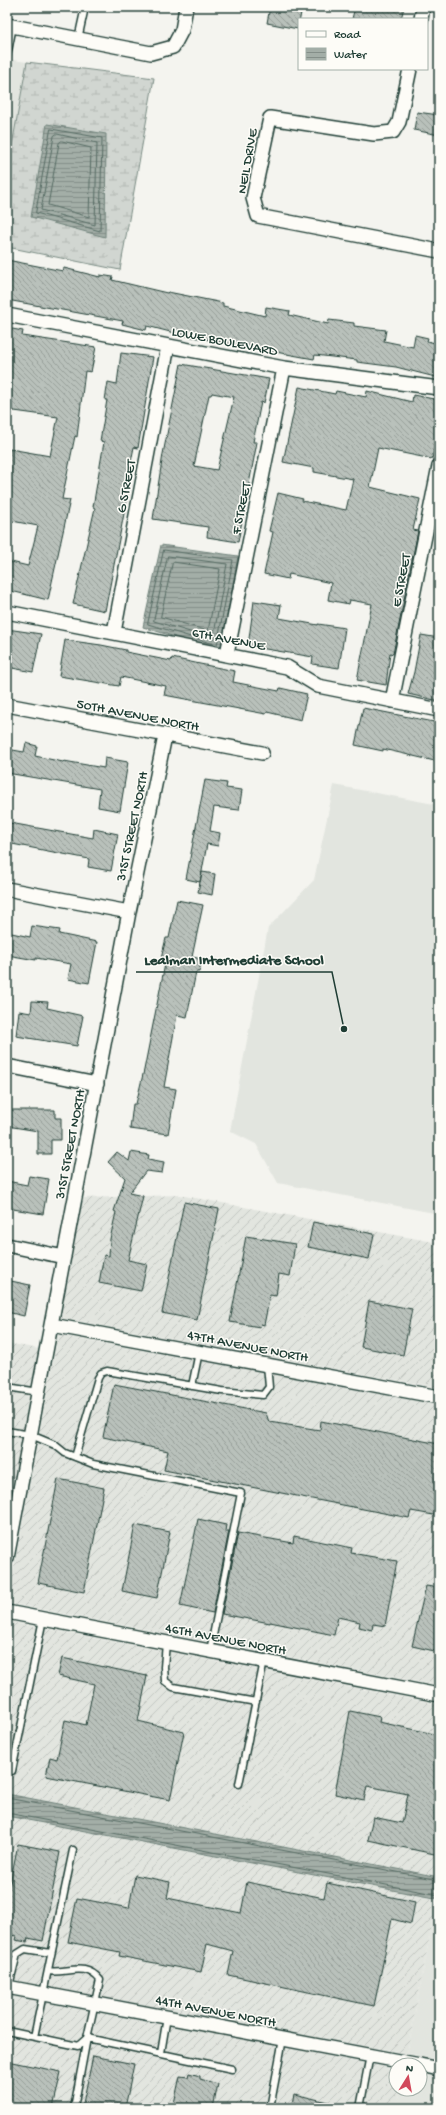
<svg xmlns="http://www.w3.org/2000/svg" width="446" height="2115" font-family="'Gochi Hand',sans-serif">
	<style>
		.built { fill: #e2e5df }
		.industrial { fill: url(#industrial-furrows) }
		.wetland { fill: url(#wetland-marsh); stroke: #788a82 }
		.water { fill: url(#water-rules); stroke: #6e8179 }
		.lines { fill: none; stroke-linecap: round; stroke-linejoin: round }
		.shore { stroke: #546a62; stroke-width: 1 }
		.building { fill: url(#building-back-hatch); stroke: #1f3d34; fill-rule: evenodd }
		.lane-casing { stroke: #1f3d34; stroke-width: 9 }
		.street-casing { stroke: #1f3d34; stroke-width: 16 }
		.lane { stroke: #fdfcf7; stroke-width: 6 }
		.street { stroke: #fdfcf7; stroke-width: 13 }
		.labels { text-anchor: middle; stroke-width: 3; stroke-linejoin: round; paint-order: stroke }
		.street-label { font-size: 14px; fill: #1f3d34; stroke: #fdfcf7 }
		.leader { fill: none; stroke: #1f3d34; stroke-width: 1.5 }
		.callout-dot { fill: #1f3d34; stroke: #fdfcf7; stroke-width: 1.5 }
		.callout-label { font-size: 15px; text-anchor: middle; font-weight: bold; fill: #1f3d34; stroke: #fdfcf7; stroke-width: 3; stroke-linejoin: round; paint-order: stroke }
	</style>
	<defs>
		<pattern id="industrial-furrows" width="10" height="10" patternUnits="userSpaceOnUse"><rect width="10" height="10" fill="#e2e5df"/><path d="M-1 1l2-2M0 10L10 0M9 11l2-2" fill="none" stroke="#c1c5c0"/></pattern>
		<pattern id="wetland-marsh" width="20" height="14" patternUnits="userSpaceOnUse"><rect width="20" height="14" fill="#d1d6d1"/><path d="M1 5h8M5 5V1M11 12h8M15 12V8" fill="none" stroke="#b3b9b4"/></pattern>
		<pattern id="water-rules" width="6" height="5" patternUnits="userSpaceOnUse"><rect width="6" height="5" fill="#a3aea7"/><path d="M0 2.5h6" fill="none" stroke="#848f89"/></pattern>
		<pattern id="building-back-hatch" width="6" height="6" patternUnits="userSpaceOnUse"><rect width="6" height="6" fill="#b9c1bb"/><path d="M-1 5l2 2M0 0l6 6M5-1l2 2" fill="none" stroke="#969e99"/></pattern>
	</defs>
	<rect width="100%" height="100%" fill="#f4f4ef"/>
	<filter id="ink" filterUnits="userSpaceOnUse"><feTurbulence type="fractalNoise" baseFrequency=".025" numOctaves="2"/><feDisplacementMap in="SourceGraphic" scale="8" xChannelSelector="R" yChannelSelector="G"/><feConvolveMatrix kernelMatrix="1 2 1 2 8 2 1 2 1" color-interpolation-filters="sRGB"/></filter>
	<g filter="url(#ink)">
		<path class="built" d="M7 59 27 62 7 173Z
			M334 785 439 805V1214L278 1183 256 1144 230 1131 268 928 314 880Z
			M437 1899H439V2060L407 2054Z
			M420 2074 439 2077V2108H397L401 2089H420Z"/>
		<path class="industrial" d="M179 1195 439 1243V1388L61 1318 83 1198Z
			M58 1335 439 1405V1686L7 1603Z
			M7 1343 39 1349 7 1518Z
			M7 1621 439 1704V1877L7 1794Z
			M7 1816 437 1899 407 2054 7 1979Z
			M7 1995 396 2069V2089H401L397 2108H7Z"/>
		<path class="wetland" d="M27 62 154 78 120 270 7 247V173Z"/>
		<path class="water" d="M47 124 106 134 105 237 31 217Z
			M161 545 238 556 221 651 143 627Z
			M7 1794 439 1877V1899L7 1816Z"/>
		<g class="lines">
			<path class="shore" d="M51 129 102 138 100 231 36 213Z
				M57 134 97 143 95 225 41 210 54 136Z
				M62 141 91 148 89 217 48 205 59 143Z
				M164 550 233 560 217 645 148 624Z
				M168 556 227 564 213 639 154 621Z
				M173 562 220 569 208 631 161 617Z
				M7 1798 439 1880
				M7 1813 439 1895"/>
		</g>
		<path class="building" d="M270 7H302L298 29 267 23Z
			M355 7H404L401 19H352Z
			M417 112 439 115V135L414 130Z
			M7 260 63 271 64 268 100 277V275L113 277 112 280 167 293 168 292 223 303V306L265 316 266 307 290 311 289 315 328 324 329 320 354 323V326L386 330 384 341 413 347 415 335 428 338 427 341 439 344V378L396 367 357 362V360L315 355 314 359 182 335 147 326 146 330 122 324 123 321 7 300Z
			M7 328 23 331 22 336 96 347 91 372 85 371 77 437 75 436 62 499 70 500 48 600 7 590V561L28 566 38 526 7 520V465L10 449 50 456 58 417 7 410Z
			M121 353 153 357 138 448 134 447 126 487 129 488 105 611 73 604 95 508 93 507 104 442 100 441 107 400H105L108 382 117 384Z
			M181 364 269 379 264 403 261 402 253 442H257L238 542 207 537 208 527 153 519 163 454ZM212 393 234 397 217 470 194 466 209 395H211Z
			M299 387 335 394 336 391 366 397 367 391 412 402 413 395 439 400V426L432 459 378 448 370 487 420 499 413 530 418 531 393 654 390 653 386 685 357 680 372 604 350 600 349 604 328 600 331 583 289 574 288 579 264 574 273 532 269 531 278 493 303 499 302 501 346 510 353 479 314 472V468L283 462Z
			M254 601 281 605 279 618 318 625V624L345 628 339 668 312 664 313 657 248 646Z
			M7 629 41 634 33 672 7 667Z
			M421 635 439 638V701L408 694 414 672Z
			M65 640 101 645 126 650V652L171 661 172 658 200 664 235 671 233 682 279 691 280 688 307 694 301 720 267 712 266 714 164 695 166 686 121 677 119 686 59 676Z
			M363 708 439 723V762L383 749V751L355 745Z
			M26 743 37 746 35 756 63 762 64 761 104 768 105 758 128 762 120 811 98 807 100 789 7 773V749L24 752Z
			M205 780 227 783 226 788 242 790 239 810 214 807 210 831 220 833 218 846 207 844 200 882 202 872 215 874 212 895 198 892 200 882 186 879Z
			M10 823 93 838 94 829 118 834 111 871 88 867 89 859 7 843Z
			M177 900 203 905 192 957 202 959 199 972H196L187 1017 177 1015 164 1087 176 1089 168 1134 130 1129 133 1104H136L144 1070 165 964 160 963 166 938H169Z
			M32 926 60 930 59 934 97 942 89 983 68 979 71 964 36 958V960L7 955V932L30 937Z
			M32 1001 48 1002 47 1008 83 1016 77 1046 16 1036 19 1011 31 1013Z
			M7 1110H55V1118H61V1140H51V1154H38V1131L7 1126Z
			M117 1152 129 1161 131 1152 149 1155 148 1159 164 1162 162 1173 146 1171 129 1193 143 1196 128 1260 147 1264 141 1291 99 1283 104 1255 109 1256 110 1239 116 1212 114 1211 125 1178 108 1162Z
			M29 1176 49 1179 43 1214 7 1208V1181L27 1185Z
			M184 1202 219 1209 197 1320 162 1313Z
			M313 1222 374 1234 369 1259 308 1247Z
			M246 1236 295 1244 290 1276 279 1274 276 1296 270 1295 264 1325 261 1324 260 1327 230 1322Z
			M11 1281 30 1285 24 1316 7 1312Z
			M369 1301 412 1309 403 1355 361 1347Z
			M114 1384 266 1413 269 1422 320 1430 321 1421 439 1444V1516L411 1511 409 1518 164 1470 168 1451 103 1437Z
			M58 1479 104 1488 84 1592 38 1583Z
			M198 1519 226 1525 225 1531H229L213 1613 180 1606Z
			M135 1525 170 1532 157 1598 122 1591Z
			M238 1533 293 1543 294 1536 352 1548 351 1553 397 1561 385 1626 373 1624 372 1630 359 1627 360 1622 338 1617 334 1635 270 1622V1623L222 1614Z
			M426 1586 439 1588V1652L412 1646Z
			M62 1658 147 1676 138 1721 184 1732 170 1800 46 1776 50 1757 57 1759 65 1720 86 1725 94 1684 58 1676Z
			M350 1711 380 1717 379 1722 439 1735V1855L368 1840 373 1817 402 1823 408 1794 367 1786 364 1800 335 1794Z
			M18 1844 60 1852 43 1941 28 1938 27 1942 15 1940 16 1936 7 1934V1898Z
			M135 1875 170 1882 167 1898 241 1913 247 1882 324 1898 327 1883 415 1902 411 1924 392 1919 374 2006 228 1975 233 1951 207 1944 201 1972 119 1956 120 1952 68 1942 77 1898 129 1908Z
			M93 2056 134 2064 125 2108H82Z
			M7 2061 61 2072 53 2108H7Z
			M189 2073 200 2076V2079L218 2084 213 2108H173L180 2076 188 2077Z
			M294 2094 332 2103 331 2108H291Z"/>
		<g class="lines">
			<defs>
				<path id="lane" d="M78 39 85 7
					M7 56 13 26
					M192 1386 199 1352
					M7 1387 39 1392
					M7 1431 31 1435 55 1445 65 1453 93 1464 241 1493 210 1651
					M75 1457 98 1378 101 1373 107 1371 222 1391 263 1395 269 1387 267 1365
					M166 1643 164 1667 165 1681 173 1687 256 1702
					M12 1771 43 1619
					M239 1784 264 1661
					M7 1994 17 1954 25 1949 51 1953
					M7 2031 78 2046 87 2038 100 1980C85 1961 67 1974 48 1971
					M34 2037 73 1850
					M161 2053 167 2017
					M74 2108 87 2038 232 2069
					M270 2108 283 2039
					M360 2108 370 2055"/>
				<path id="street" d="M421 19 423 7
					M7 25 151 53 173 47 182 30 186 7
					M410 69 399 122 393 132 374 134 270 118 253 198 258 216 439 251
					M7 315 284 368 439 388
					M7 612 287 667 318 686 439 710
					M114 632 168 346
					M227 654 284 368
					M392 701 439 466
					M7 705 262 753
					M7 889 129 912
					M7 1066 97 1084
					M7 1245 64 1257
					M52 1325 439 1397
					M7 1558 129 912 165 736
					M7 1612 439 1695
					M7 1987 420 2065
					M420 2065 439 2069"/>
			</defs>
			<use href="#lane" class="lane-casing"/>
			<use href="#street" class="street-casing"/>
			<use href="#lane" class="lane"/>
			<use href="#street" class="street"/>
		</g>
	</g>
	<g class="labels">
		<g class="street-label">
			<text transform="translate(246 161) rotate(-80)" y="5">NEIL DRIVE</text>
			<text transform="translate(225 340) rotate(11)" y="5">LOWE BOULEVARD</text>
			<text transform="translate(125 486) rotate(-79)" y="5">G STREET</text>
			<text transform="translate(240 508) rotate(-78)" y="5">F STREET</text>
			<text transform="translate(400 580) rotate(-79)" y="5">E STREET</text>
			<text transform="translate(229 638) rotate(11)" y="5">6TH AVENUE</text>
			<text transform="translate(138 714) rotate(11)" y="5">50TH AVENUE NORTH</text>
			<text transform="translate(131 826) rotate(-78)" y="5">31ST STREET NORTH</text>
			<text transform="translate(69 1144) rotate(-79)" y="5">31ST STREET NORTH</text>
			<text transform="translate(248 1345) rotate(11)" y="5">47TH AVENUE NORTH</text>
			<text transform="translate(226 1638) rotate(11)" y="5">46TH AVENUE NORTH</text>
			<text transform="translate(216 2010) rotate(11)" y="5">44TH AVENUE NORTH</text>
		</g>
	</g>
	<path class="leader" d="M344 1029L332 972H136"/>
	<circle class="callout-dot" cx="344" cy="1029" r="4"/>
	<g class="callout-label">
		<text x="234" y="964">Lealman Intermediate School</text>
	</g>
	<rect width="446" height="2115" fill="none" stroke="#fdfcf7" stroke-width="24"/>
	<rect x="12" y="12" width="422" height="2091" fill="none" stroke="#1f3d34" stroke-width="1.5" filter="url(#ink)"/>
	<rect x="298" y="18" width="130" height="52" fill="#fdfcf7" stroke="#a4b0a9"/>
	<rect x="306" y="31" width="20" height="6" fill="#fdfcf7" stroke="#a4b0a9"/>
	<text x="334" y="38" font-size="12" fill="#1f3d34">Road</text>
	<rect x="306" y="48" width="20" height="12" fill="url(#water-rules)" stroke="#a4b0a9"/>
	<text x="334" y="58" font-size="12" fill="#1f3d34">Water</text>
	<g transform="translate(408 2077) rotate(11)"><circle r="19" fill="#fdfcf7" stroke="#a4b0a9"/>
	<path d="M0-3L7 15L0 10L-7 15Z" fill="#d1495b"/>
	<text y="-6" font-size="11" font-weight="bold" text-anchor="middle" fill="#1f3d34">N</text>
	</g>
</svg>
